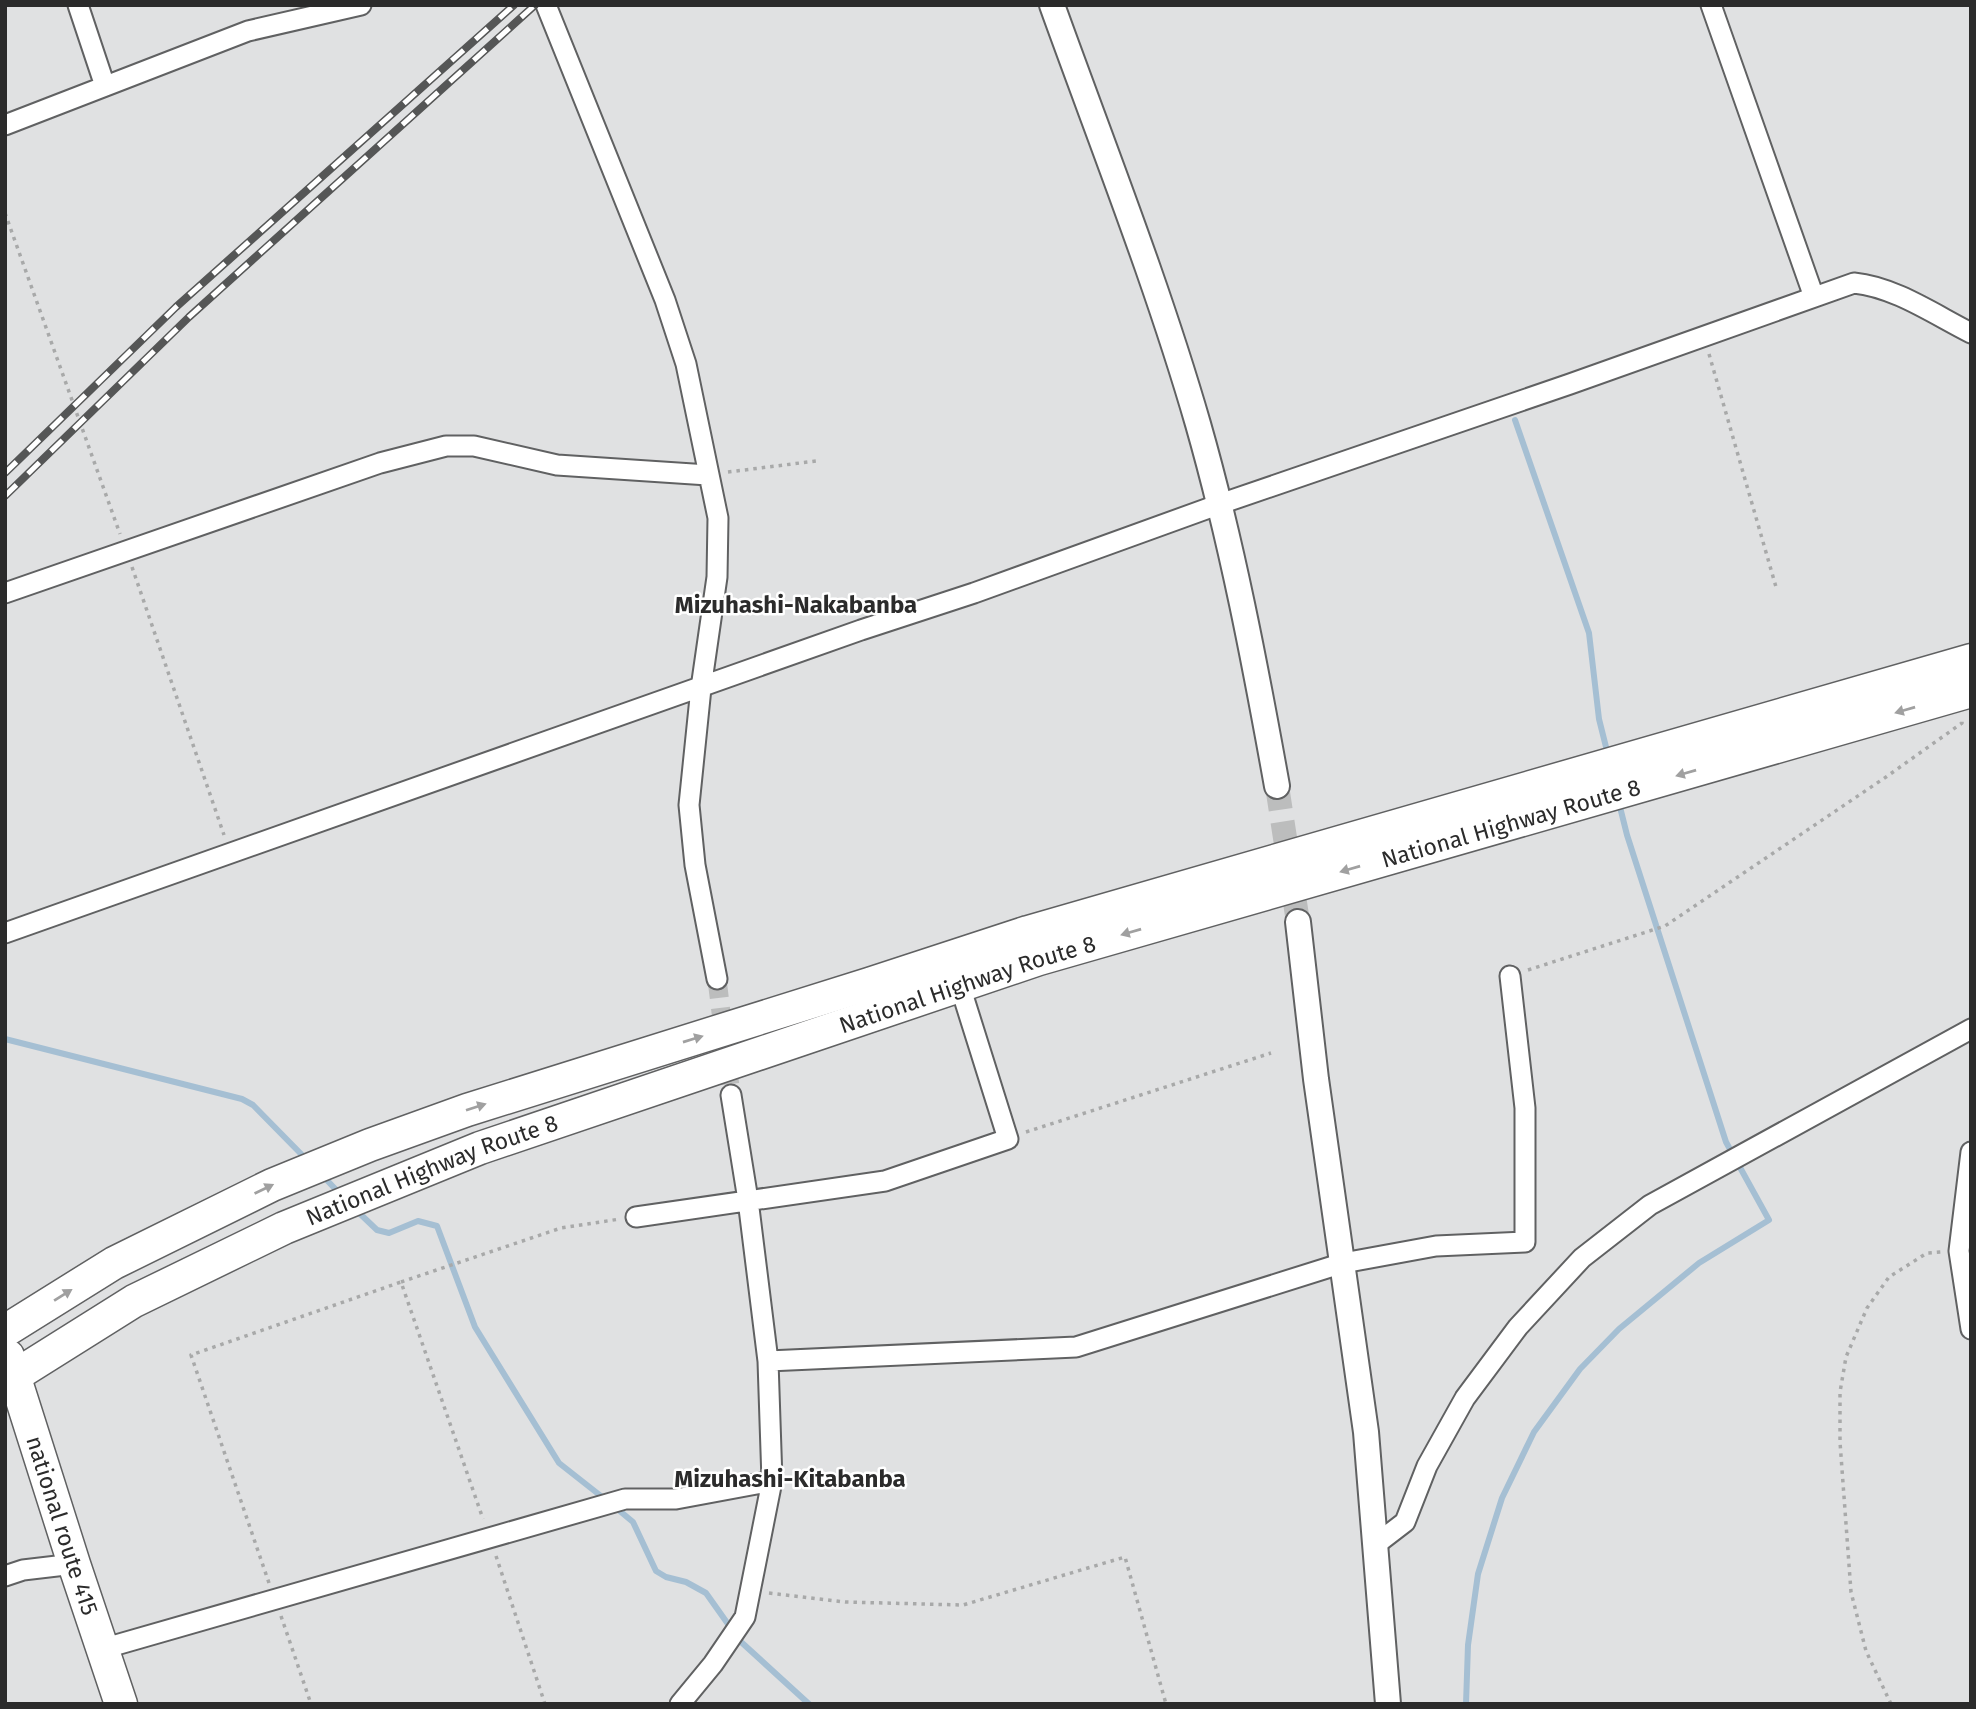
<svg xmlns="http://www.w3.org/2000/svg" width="1976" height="1709" font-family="'Fira Sans',sans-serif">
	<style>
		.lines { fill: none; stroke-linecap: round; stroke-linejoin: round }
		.stream { stroke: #a5bfd3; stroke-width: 6 }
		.minor-tunnel { stroke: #bcbdbd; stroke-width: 19; stroke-dasharray: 19 10; stroke-linecap: butt }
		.tertiary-tunnel { stroke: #bcbdbd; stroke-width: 24; stroke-dasharray: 24 12; stroke-linecap: butt }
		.minor-casing { stroke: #606162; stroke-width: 23 }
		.tertiary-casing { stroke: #606162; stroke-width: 28 }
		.trunk-casing { stroke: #606162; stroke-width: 35 }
		.path { stroke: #a8a9a9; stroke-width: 3.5; stroke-dasharray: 3.5 5; stroke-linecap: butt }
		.minor { stroke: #fff; stroke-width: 19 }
		.tertiary { stroke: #fff; stroke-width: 24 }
		.trunk { stroke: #fff; stroke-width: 32 }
		.rail-casing { stroke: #555656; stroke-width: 8 }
		.rail { stroke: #fff; stroke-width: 5; stroke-dasharray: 16; stroke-linecap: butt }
		.oneway { fill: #a0a0a0 }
		.labels { text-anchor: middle; stroke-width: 5; stroke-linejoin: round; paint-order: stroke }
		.street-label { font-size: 23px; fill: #2b2b2b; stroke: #fff }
		.neighbourhood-label { font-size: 24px; font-weight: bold; fill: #2b2b2b; stroke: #fff }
	</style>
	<rect width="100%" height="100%" fill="#e0e1e2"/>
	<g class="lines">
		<path class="stream" d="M1515 420 1589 633 1599 719 1608 755
			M5 1039 242 1099 253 1105 307 1160
			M322 1175 341 1195
			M356 1210 377 1230 389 1233 418 1221 437 1226 475 1327 559 1463 606 1500
			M615 1507 633 1522 656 1571 666 1577 686 1582 706 1593 740 1641 809 1704
			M1466 1704 1468 1645 1478 1574 1502 1498 1534 1432 1580 1369 1619 1329 1699 1263 1769 1220 1726 1142 1627 835 1619 803"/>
		<path class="minor-tunnel" d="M717 979 731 1095"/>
		<path class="tertiary-tunnel" d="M1277 786 1298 922"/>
		<defs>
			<path id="minor" d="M78 5 105 86
				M546 5 665 300 686 364 718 518 717 577 701 688 689 805 695 865 717 979
				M1711 5 1814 297
				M5 125 248 31 361 5
				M5 593 380 463 446 446H474L557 465 708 475
				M5 933 861 630 974 593 1220 504 1570 384 1854 283C1895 287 1935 315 1971 333
				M1971 1152 1959 1251 1971 1329
				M636 1217 885 1181 1008 1139 960 986
				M768 1361 1076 1347 1343 1263 1436 1246 1525 1242V1108L1510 976
				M1375 1545 1405 1522 1427 1466 1465 1398 1518 1327 1582 1258 1650 1205 1971 1029
				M5 1576 23 1570 74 1564
				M102 1649 625 1499H676L772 1481
				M680 1704 713 1664 745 1617 772 1481 768 1361 748 1200 731 1095"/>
			<path id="tertiary" d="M1052 5C1102 144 1157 282 1198 424 1232 543 1255 664 1277 786
				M1298 922 1316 1079 1366 1432 1388 1704"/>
			<g id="trunk">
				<path d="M5 1331 114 1263 272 1185 370 1145 467 1110 869 984 1028 932 1971 660"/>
				<path id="s1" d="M8 1356 74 1564 121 1704"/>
				<path id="s2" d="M5 1382 134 1301 284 1228 480 1148 1039 959 1971 691"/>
			</g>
		</defs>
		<use href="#minor" class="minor-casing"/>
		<use href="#tertiary" class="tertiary-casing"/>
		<use href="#trunk" class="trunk-casing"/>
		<path class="path" d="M5 213 120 534
			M1709 354 1776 587
			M728 472 816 461
			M132 567 224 835
			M1528 970 1665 926 1886 777 1962 723V720
			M1026 1132 1271 1053
			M401 1282 561 1228 620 1219
			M496 1556 545 1704
			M269 1583 191 1355 401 1282 483 1519
			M769 1593 845 1602 963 1605 1125 1557 1166 1704
			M281 1616 311 1704
			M1891 1704 1866 1651 1851 1592 1840 1442V1392L1846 1357 1867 1308 1889 1277 1927 1253 1941 1252"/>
		<use href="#minor" class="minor"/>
		<use href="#tertiary" class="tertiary"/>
		<use href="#trunk" class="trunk"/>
		<defs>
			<path id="rail" d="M5 473 176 307 514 5
				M5 496 189 317 535 5"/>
		</defs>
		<use href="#rail" class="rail-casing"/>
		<use href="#rail" class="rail"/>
	</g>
	<defs><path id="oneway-solid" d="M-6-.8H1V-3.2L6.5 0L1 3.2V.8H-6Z" transform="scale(1.75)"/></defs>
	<g class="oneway">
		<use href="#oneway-solid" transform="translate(1905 710) rotate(164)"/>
		<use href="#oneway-solid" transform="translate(1686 773) rotate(164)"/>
		<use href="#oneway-solid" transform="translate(1350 869) rotate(164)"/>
		<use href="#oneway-solid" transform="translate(1131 932) rotate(164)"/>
		<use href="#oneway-solid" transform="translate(693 1039) rotate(-17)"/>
		<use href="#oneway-solid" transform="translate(476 1107) rotate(-18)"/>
		<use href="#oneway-solid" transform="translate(264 1189) rotate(-26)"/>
		<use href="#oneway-solid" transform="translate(63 1295) rotate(-32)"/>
	</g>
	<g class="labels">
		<g class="street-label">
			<text dy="8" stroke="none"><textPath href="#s2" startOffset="1612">National Highway Route 8</textPath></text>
			<text dy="8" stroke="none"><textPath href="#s2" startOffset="1045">National Highway Route 8</textPath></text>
			<text dy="8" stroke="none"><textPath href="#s2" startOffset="478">National Highway Route 8</textPath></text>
			<text dy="8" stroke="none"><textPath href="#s1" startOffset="178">national route 415</textPath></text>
		</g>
		<g class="neighbourhood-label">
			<text x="796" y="613">Mizuhashi-Nakabanba</text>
			<text x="790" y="1487">Mizuhashi-Kitabanba</text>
		</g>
	</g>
	<rect width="1976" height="1709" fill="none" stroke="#2b2b2b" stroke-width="14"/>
</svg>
